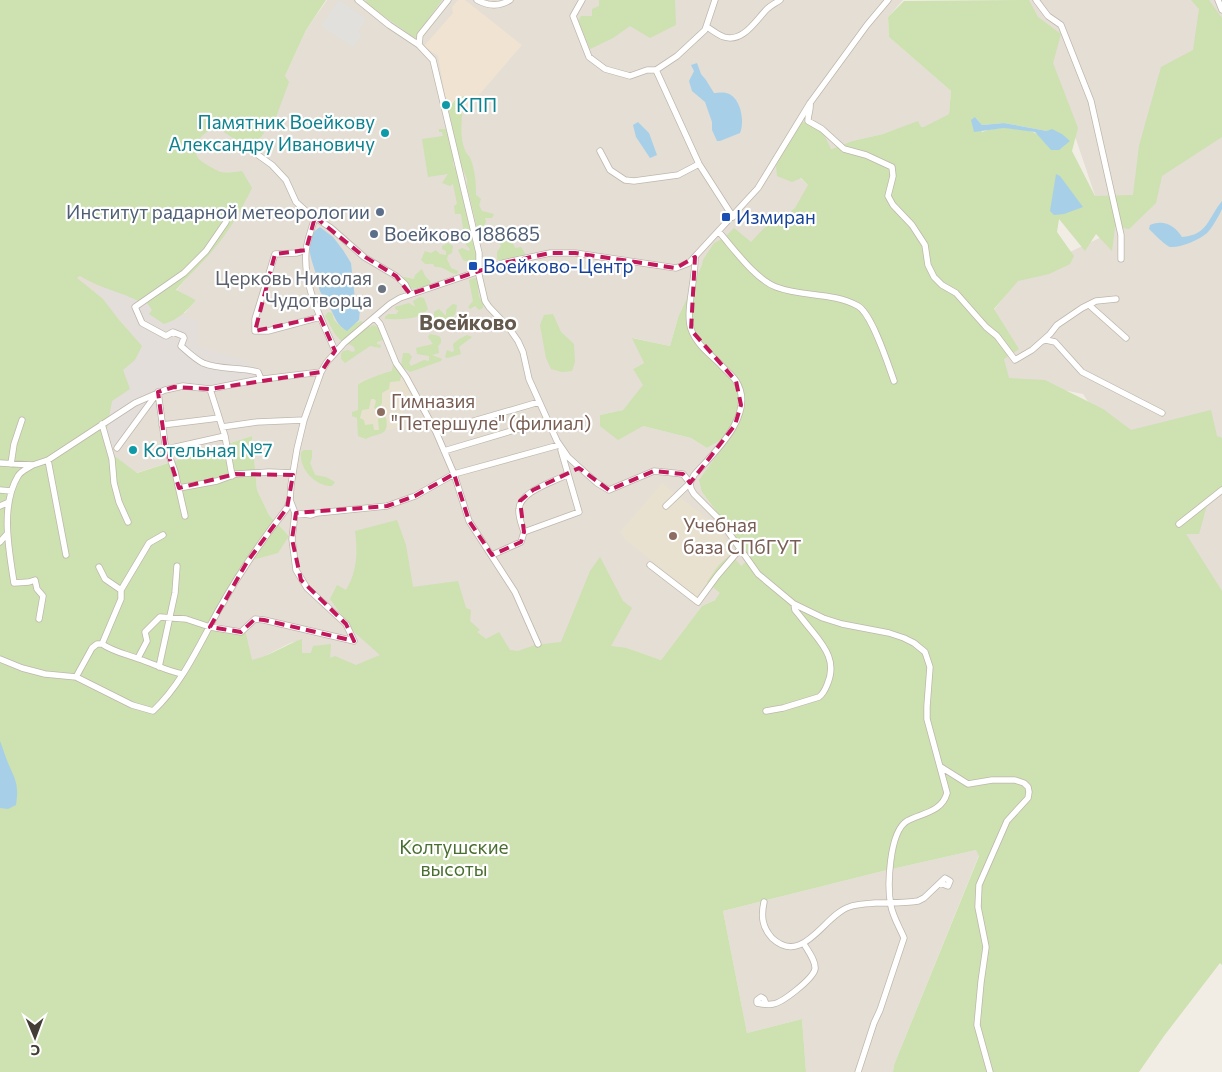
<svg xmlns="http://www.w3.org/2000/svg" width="1222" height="1072" font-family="Commissioner,sans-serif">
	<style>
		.residential { fill: #e4ded4 }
		.commercial { fill: #f1e3d2 }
		.industrial { fill: #e3deda }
		.education { fill: #e8e1d0 }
		.green { fill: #cde1b1; fill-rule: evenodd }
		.parking { fill: #e2e0dd }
		.water { fill: #a7d0e8 }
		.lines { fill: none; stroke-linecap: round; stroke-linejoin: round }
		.minor-casing { stroke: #beb7ac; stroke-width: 7 }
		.minor { stroke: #fff; stroke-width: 5.5 }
		.marked { fill: none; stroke: #c2185b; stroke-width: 4; stroke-dasharray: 10 6; stroke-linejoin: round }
		.culture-dot { fill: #0f9aa8; stroke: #fff; stroke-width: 2 }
		.service-dot { fill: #5c6f8a; stroke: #fff; stroke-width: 2 }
		.transit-dot { fill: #1a4fb4; stroke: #fff; stroke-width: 2 }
		.worship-dot { fill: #6b7280; stroke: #fff; stroke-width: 2 }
		.education-dot { fill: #8d6e63; stroke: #fff; stroke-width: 2 }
		.labels { text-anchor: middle; stroke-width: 4.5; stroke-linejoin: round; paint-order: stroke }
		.culture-label { font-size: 19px; fill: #0d838f; stroke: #fff; text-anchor: start }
		.service-label { font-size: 19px; fill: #4e5e75; stroke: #fff; text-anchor: end }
		.transit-label { font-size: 19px; fill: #164399; stroke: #fff; text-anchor: start }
		.worship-label { font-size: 19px; fill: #5b616d; stroke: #fff; text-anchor: end }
		.education-label { font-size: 19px; fill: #785e54; stroke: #fff; text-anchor: start }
		.park-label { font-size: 19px; fill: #496e2f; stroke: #fff }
		.quarter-label { font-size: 21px; font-weight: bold; fill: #645a4e; stroke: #fff }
	</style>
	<rect width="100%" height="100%" fill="#f1ede5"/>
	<path class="residential" d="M327 0H903L888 17 889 37 951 91 949 114 922 129 918 122 883 134 852 141 830 149 800 178 815 191 678 318 670 346 633 338 644 363 633 369 644 385 623 410 600 415 691 438 707 448 734 432 702 492 750 557 733 574 731 592 702 606 661 660 627 648 362 676 301 665 302 640 290 643 253 662 211 626 249 561 289 536 269 515 257 490 252 436 136 473 108 451 77 278 80 276 185 313 196 300 176 291 189 275 140 177 285 76 306 30Z
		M1029 0H1222V606L1083 394 1008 379 994 310 1021 275 1108 234Z
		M976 850 979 855 894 1065 893 1072H806L802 1019 747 1033 723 911 883 871Z"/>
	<path class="commercial" d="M458 0H465L522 45 454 124 447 107 438 56 424 46 453 13 452 7Z"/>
	<path class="industrial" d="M101 286 199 322 197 346 244 360 256 367 259 382 180 389 161 396V412L147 409 113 448 104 438 117 372 133 347 129 328 95 294Z"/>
	<path class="education" d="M398 371 415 399 405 402 401 423 403 427 360 435 359 381Z
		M662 483 719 528 732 551 717 568 697 597 626 540 620 532Z"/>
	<path class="green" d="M0 0H326L306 30 285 76 289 82 276 117 265 121 264 133 255 144 258 155 218 128 219 127C206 129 189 144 198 158 202 163 213 168 218 171 224 174 236 172 242 171L252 188C240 213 226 236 208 256 197 268 186 278 176 290L196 300C187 311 179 319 164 324L149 314 152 310 147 303C138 302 133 298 125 295 108 289 96 285 80 276L77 278 103 299 119 320 142 346 135 360 123 370 130 389 112 401 107 429 108 451 137 473 252 436 257 490 269 515 289 536 278 553 249 561 211 625 245 630 252 660C270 656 285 645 302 639V653H311L313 646 331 644 330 658 335 656 356 665 380 655 354 632 330 599 337 585 346 590C357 572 358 552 355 531L397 520 406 545 413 587 458 581 466 608 471 610 470 621 480 630 477 632 486 639 499 632 510 650 518 651 535 645 561 642 590 571 600 557 623 601 632 608 611 646 627 648 661 660 702 606 715 600 720 593 707 582 718 566 731 554 741 566 750 557 702 492 699 480 733 433 707 448 691 438 643 426 618 440 600 426V415L623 410 643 385 633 369 644 363 632 338 670 346 678 318 702 265 703 260 714 243 724 238 734 228 751 242 770 222 782 214 787 215 795 208 808 185 801 178 792 182 777 176 776 166 800 121 821 128 831 149 852 141 883 134 918 121 921 127H924L949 114 951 91 889 37 888 17 904 1 1029 0 1038 17 1061 34 1053 63 1078 128 1072 151 1095 196 1133 195 1139 146 1161 67 1193 50 1199 9 1191 0H1209L1222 18V137L1162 176 1156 203 1129 229 1115 227 1112 251 1096 234 1085 251 1059 219 1057 232 1074 256 1070 264 1049 274 1018 281 994 309 1019 349 1004 359 1009 378 1045 380 1103 409 1131 430 1211 410 1217 436 1222 438V490L1207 505 1199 534H1186L1222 591V965L1220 963 1164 1036 1139 1072H893L894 1065 979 856 976 850 883 871 723 911 747 1033 802 1019 806 1072H0ZM975 117 982 125 1004 123 1047 131 1040 136C1027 126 996 126 982 132Z
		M366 0H442L415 38 365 3Z
		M599 0H675L676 25 650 38 630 26 613 38 590 49 578 21 581 16H592V9L599 6Z
		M464 96C463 112 458 134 465 150 466 154 470 156 471 160 475 171 476 183 476 195L481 199 479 205 482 211 494 214 492 218H485L486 222 483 227 477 228 467 186V179L461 165 448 109 456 99Z
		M439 129H446C449 141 456 153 453 165L457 171 478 260 472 263 463 260 458 250 462 248 469 251 470 249 466 245 465 239 462 234 463 228 461 214H455L454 206 457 204 453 184 450 186 442 183 448 174 428 177 422 139 443 136 442 132H439Z
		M500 236 511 239 515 248 521 247 526 255C518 261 506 261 497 260V252L501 246 498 242Z
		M448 243 453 246 452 253 448 255 447 259 451 268 458 271 457 274C447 273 448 267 435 267L433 264H425L421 260 425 251 431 253 436 250 440 254 446 255V251L442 249V246Z
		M422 269 425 276 431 282 428 286 411 289 402 278 404 277 414 279 415 275Z
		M473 278H476C480 284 477 290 479 296 481 302 484 302 483 308L479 310 475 306 470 309 468 307 473 301 469 280Z
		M420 297 424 298 428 309C418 321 399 319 385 319V317L388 314H396L399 311 395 309V307L409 303 415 307 413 301Z
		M453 304 457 305C456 312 455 317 448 322L434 317V312L439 309 446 316V310Z
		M328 312 332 313 334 320 343 329 361 321 370 327 373 325 380 328 383 340 377 342V344L381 345 380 348 370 346 345 363 341 359V354L343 351 348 350 352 352 355 351 354 347 349 344 345 345 335 334 325 316Z
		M553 314 561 332 574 344 575 362 572 371 562 372 551 369 546 358 540 325 544 315Z
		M430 334 439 336 441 339V343L438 346 439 353 432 355 442 359 441 361 410 372 401 366 403 353H409L412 357 409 363 411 366 424 360 429 361V356L417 354 416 348 433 344 428 337Z
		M467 335 472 337 459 347 461 354 447 358 445 357 447 350 452 352 454 351 453 344 459 339Z
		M393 365 398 368 403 376 401 377 400 381 390 382 389 389 382 393V403L378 410 374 408 376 401 374 399H371L369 409 362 410 360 418 364 420 365 425 373 424 374 430H379L378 419 384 416 386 418C390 438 376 432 366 439L358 436 357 418 352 416V412L358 410V385C363 380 384 373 392 371Z
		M304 450H312V458L310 463 315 475 326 477 335 482 332 486C315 486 299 469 301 452Z"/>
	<path class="parking" d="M339 0 366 19 358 32 362 35 353 47 321 26Z"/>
	<path class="water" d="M697 63 701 74 706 80 714 93C717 93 723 92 726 93 741 96 745 122 740 133L720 141H717L712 130V122L705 102 692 91 689 81 694 71 691 65Z
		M975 117 982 125 1004 123 1047 131 1052 129 1062 134 1070 141 1059 150H1051L1035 132 1004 128 974 132 971 120Z
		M638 122 649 133 657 155 650 158 636 137 633 125Z
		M1056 174 1060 176 1083 207 1064 214 1054 215 1050 211Z
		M1222 201C1222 203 1222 208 1222 209 1220 214 1211 230 1207 233 1199 240 1181 248 1170 247 1166 246 1153 233 1149 229L1150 225C1163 219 1175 225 1182 237 1208 235 1208 218 1222 201Z
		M320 227 333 237 343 250 351 263 355 299 360 309 359 320 347 331C336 325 335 316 329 306 327 301 323 297 321 293 318 288 318 282 317 277 312 260 301 239 320 227Z
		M0 741C3 748 5 756 8 763 16 781 19 785 16 805L8 809 0 808Z"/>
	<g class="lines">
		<defs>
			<path id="minor" d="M358 0 389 25 419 45 433 60 479 253V275L485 301 489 307 509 328 518 341 523 352 529 379 557 441 568 457 579 467 597 483 609 490 654 471 683 474 690 483 691 489 694 494 719 519 758 574 794 604 823 618 842 624 889 633 904 638 914 643 925 652 930 667 927 706V719L947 793C942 812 922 813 907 821 889 832 887 887 891 906 893 917 900 928 904 938L880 1010 874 1023 858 1072
				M477 0C488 6 499 7 510 0
				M582 0 573 16 589 57 605 69 630 76 647 70H656L699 164 733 217
				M1036 0 1048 16 1061 25 1091 101 1121 235V259
				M1218 0 1222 10
				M707 27C712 30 718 35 724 37 743 43 756 20 767 9 771 5 776 3 780 0
				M419 45 420 35 448 0
				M656 70 677 56 705 30 715 0
				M810 103C811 110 808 114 808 121L822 129 844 149 866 155 892 167 893 176 888 196 893 205 912 225 925 245 928 265 934 277 942 285 956 293 986 327 997 336 1015 360 1032 350 1050 334 1057 325 1082 308 1096 301 1116 299
				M600 151 610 170 625 180 634 181 678 175 699 164
				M258 155 272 165 286 180 296 202 307 212 331 228 364 257 396 276 405 284 410 294
				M315 217C312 228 307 240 306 251 303 288 322 319 335 351
				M226 222 206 251 184 273 135 307 142 323 166 336 173 332 183 336 184 338 181 346C188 352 195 359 203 363 220 370 240 367 258 372L261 379
				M719 232C734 249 755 279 776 287 802 297 833 292 858 306 872 314 888 364 894 381
				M306 250 297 253 275 254 255 319V331H268L320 317
				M1089 305 1126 338
				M375 318 380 324 396 363 406 377 436 432 454 474 469 521 515 592 538 644
				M1043 341 1046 340 1055 342 1082 372 1162 413
				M210 389 225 436 232 476
				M158 392 165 444 175 472 185 516
				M102 424 112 459 114 483 119 502 128 522
				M162 425 219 418
				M222 427 257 422 304 420
				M436 432 539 402
				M117 448 158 392
				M167 449 225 436
				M444 451 548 420
				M48 460 66 555
				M0 463 33 465 48 460 135 403 165 390 183 386 210 389 255 380 321 372
				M11 464 14 444 22 420
				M33 465C28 468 21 471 18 476 0 506 9 550 14 583L29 582 35 580 37 589 43 596 39 619
				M179 488 217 481 236 474 269 472 293 473
				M0 490 11 491
				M0 506 9 502
				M666 506 690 483 694 475C714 453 757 414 736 381 732 375 725 370 720 364 710 354 696 344 691 329 685 311 696 278 695 257
				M295 513 311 515 317 513 387 506 415 496 454 474 559 445
				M1179 524 1222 490
				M524 532C522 525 518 517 519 509 520 491 554 482 568 474
				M0 542 7 534
				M492 555 521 542 524 532 579 512 561 450
				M650 565 698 602 717 576 740 549
				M99 567 105 579 121 590
				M354 641 346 624 307 588 296 570 292 539 295 513 290 500 291 485 297 449 304 420 321 372 327 362 344 343 390 304 400 298 503 263 550 253H575L676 268 689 263 758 188 810 103 867 25 888 0
				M102 644 121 599V590L149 543 163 535
				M102 644C114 652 126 654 139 659 154 664 167 671 182 674
				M138 658 147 641 145 632 160 617 186 619 210 627 241 632 255 619 264 620 354 641
				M0 659 22 668 45 674 76 677 132 705 153 711C182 684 199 645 218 611 238 575 261 541 287 508L290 500
				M159 667 175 593 177 566
				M76 677 92 648 97 644H102
				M766 711 783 708 819 697C823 694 825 690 827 685 837 663 826 648 812 631 806 624 801 617 795 610L794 604
				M941 767 968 784 992 780H1015L1024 783 1028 787 1029 792 1028 798 1007 821 979 885 978 907 986 947 981 982 977 1025 990 1072
				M764 902C761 916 762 927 772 938 803 967 824 915 849 907 870 900 896 905 918 901L924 898 945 878 950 881 948 886 940 883
				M766 1004 764 999 761 997 757 1000V1003C761 1004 768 1005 773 1004 782 1003 813 979 815 969 816 961 808 951 804 944"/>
		</defs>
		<use href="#minor" class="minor-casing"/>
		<use href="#minor" class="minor"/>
	</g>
	<path class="marked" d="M315 217 362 255 396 276 410 294 503 263 550 253H575L676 268 695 257 691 330 736 381 741 405 735 425 690 483 683 474 654 471 609 490 579 468 533 490 520 501 524 532 521 542 492 555 469 521 454 474 415 496 387 506 296 513 292 539 301 580 346 624 354 641 264 620 255 619 241 632 210 627 247 562 287 508 293 475 236 474 179 488 165 444 158 392 174 387 210 389 321 372 335 351 320 317 255 331 275 254 306 250Z"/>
	<g class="culture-dot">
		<circle cx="446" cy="105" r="5"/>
		<circle cx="385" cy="133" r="5"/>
		<circle cx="133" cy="450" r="5"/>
	</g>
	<g class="service-dot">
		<circle cx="380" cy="212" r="5"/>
		<circle cx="374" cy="234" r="5"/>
	</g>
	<g class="transit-dot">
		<rect x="721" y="212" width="10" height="10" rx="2.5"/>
		<rect x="468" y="261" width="10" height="10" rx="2.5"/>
	</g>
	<circle class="worship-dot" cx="382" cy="289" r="5"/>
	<g class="education-dot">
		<circle cx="381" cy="412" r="5"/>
		<circle cx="673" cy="536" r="5"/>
	</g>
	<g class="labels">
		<g class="culture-label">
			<text x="456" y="112">КПП</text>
			<text x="375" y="129" text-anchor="end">Памятник Воейкову<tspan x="375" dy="22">Александру Ивановичу</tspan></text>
			<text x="143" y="457">Котельная №7</text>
		</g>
		<g class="service-label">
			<text x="370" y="219">Институт радарной метеорологии</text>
			<text x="384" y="241" text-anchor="start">Воейково 188685</text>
		</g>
		<g class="transit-label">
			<text x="736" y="224">Измиран</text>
			<text x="483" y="273">Воейково-Центр</text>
		</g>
		<g class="worship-label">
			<text x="372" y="285">Церковь Николая<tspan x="372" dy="22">Чудотворца</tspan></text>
		</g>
		<g class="education-label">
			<text x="391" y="408">Гимназия<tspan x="391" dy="22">"Петершуле" (филиал)</tspan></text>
			<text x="683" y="532">Учебная<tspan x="683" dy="22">база СПбГУТ</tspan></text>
		</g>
		<g class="park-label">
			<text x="454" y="854">Колтушские<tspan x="454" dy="22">высоты</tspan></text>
		</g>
		<g class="quarter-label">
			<text x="468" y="330">Воейково</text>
		</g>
	</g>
	<g transform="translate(35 1037) rotate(179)" stroke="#ffffff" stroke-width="4" paint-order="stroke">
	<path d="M0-4L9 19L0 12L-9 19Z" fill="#423d35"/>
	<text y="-8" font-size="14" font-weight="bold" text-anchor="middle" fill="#423d35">С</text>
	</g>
</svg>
